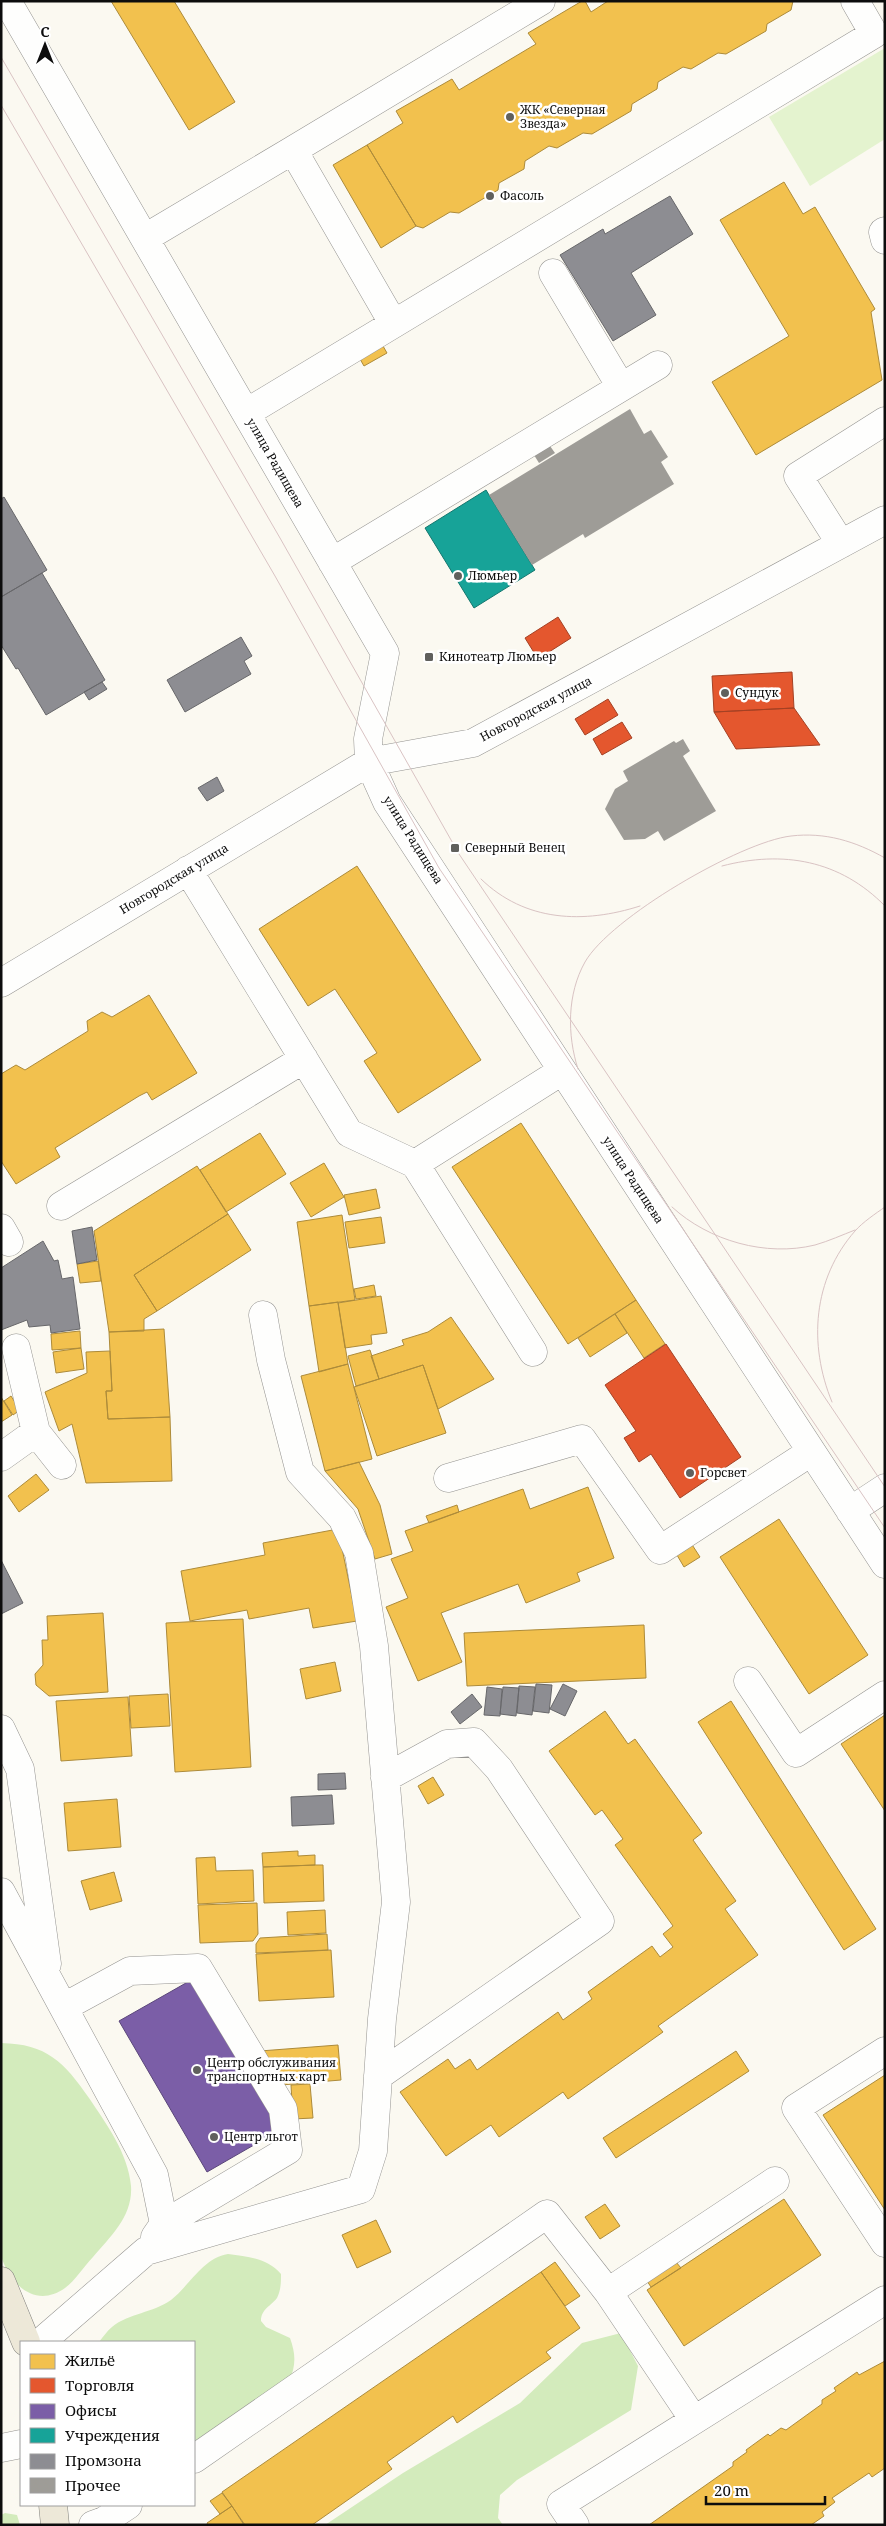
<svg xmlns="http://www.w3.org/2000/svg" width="886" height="2526" font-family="'Noto Serif',serif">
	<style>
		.green { fill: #e4f3cf }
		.forest { fill: #d3ebbc }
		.homes { fill: #f2c14e; stroke: #ad8b3a }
		.shops { fill: #e4572e; stroke: #a44124 }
		.offices { fill: #7b5ea7; stroke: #5a4679 }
		.public { fill: #17a398; stroke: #14766e }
		.industry { fill: #8d8d92; stroke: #67676a }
		.building { fill: #9e9c97 }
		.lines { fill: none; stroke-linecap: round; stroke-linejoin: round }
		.minor-casing { stroke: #949390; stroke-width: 29 }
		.major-casing { stroke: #81817d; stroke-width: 29 }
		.minor { stroke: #fefefd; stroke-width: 28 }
		.major { stroke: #ede8d8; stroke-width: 28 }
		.tram { stroke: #d9c3c3; stroke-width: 1 }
		.poi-dot { fill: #60605d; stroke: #fff; stroke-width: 2 }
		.labels { text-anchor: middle; stroke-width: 5; stroke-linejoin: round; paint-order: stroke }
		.poi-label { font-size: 12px; fill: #0d0d0d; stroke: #fff; text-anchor: start }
		.street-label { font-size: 12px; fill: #0d0d0d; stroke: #fff }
	</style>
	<rect width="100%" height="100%" fill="#fbf9f1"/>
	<path class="green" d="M885 48V139L810 186 769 117Z"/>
	<path class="forest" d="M1 2043C47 2044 64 2062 89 2098 107 2125 128 2153 131 2186 133 2216 111 2236 93 2257 84 2266 75 2281 65 2288 37 2308 12 2287 2 2259 0 2247 1 2220 1 2206 1 2152 1 2097 1 2043Z
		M228 2254C249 2257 267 2258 281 2274 281 2282 281 2290 277 2298 271 2306 261 2309 261 2321L266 2327 290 2338C296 2355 296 2365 289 2382L194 2443V2342H99C103 2337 107 2331 112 2327 129 2313 153 2313 171 2300 190 2285 203 2258 228 2254Z
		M621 2333 638 2366 631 2410 517 2480 500 2495 498 2518 503 2525H325L403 2473 520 2403 582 2343Z
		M5 2513 17 2515 20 2525H1V2515Z"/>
	<path class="homes" d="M111 1H174L235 102 189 130Z
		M582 1H585L591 12 608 1H793L791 10 767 24 766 31 726 54 718 53 691 69 683 67 658 82 657 89 632 104 631 111 592 134 583 133 557 148 549 146 525 161 524 169 499 183 498 190 459 213 450 212 423 228 416 226 367 145 403 123 396 111 452 79 459 90 536 44 528 33Z
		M367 145 416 226 381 248 333 165Z
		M784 182 803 214 815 207 875 309 871 312 882 380 756 455 712 382 789 336 720 220Z
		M379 339 387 353 364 366 356 352Z
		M357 866 481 1060 398 1113 364 1061 377 1053 335 989 308 1006 259 929Z
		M149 995 197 1073 152 1100 147 1092 139 1096 55 1148 60 1157 16 1184 1 1161V1074L16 1065 25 1070 88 1031 87 1021 102 1012 112 1017Z
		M521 1123 636 1300 568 1344 452 1167Z
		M260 1133 286 1174 226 1212 200 1170Z
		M324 1163 344 1197 311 1217 290 1183Z
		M197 1166 228 1214 134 1275 157 1311 144 1319V1331L109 1332 94 1231Z
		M376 1189 380 1208 349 1215 344 1195Z
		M228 1214 251 1250 157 1311 134 1275Z
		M342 1215 355 1300 309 1306 297 1222Z
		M381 1217 385 1243 349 1248 345 1222Z
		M98 1261 101 1281 80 1283 77 1264Z
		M374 1285 376 1296 356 1299 354 1289Z
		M381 1296 387 1333 371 1335 372 1344 345 1348 338 1303Z
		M636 1300 665 1344 644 1358 615 1314Z
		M338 1302 348 1364 319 1372 309 1306Z
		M615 1314 627 1333 590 1357 578 1338Z
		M451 1317 494 1379 438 1409 423 1365 379 1379 371 1356 404 1345 402 1340 428 1332Z
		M164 1329 170 1417 108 1419 106 1391H112L109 1332Z
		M80 1331 81 1348 52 1350 51 1334Z
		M81 1348 84 1369 56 1373 53 1352Z
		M370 1350 379 1379 356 1386 348 1356Z
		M110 1351 112 1391H106L108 1419 170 1417 172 1481 86 1483 72 1424 59 1431 45 1392 87 1373 86 1352Z
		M348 1364 372 1459 325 1471 301 1376Z
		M423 1365 446 1433 377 1456 354 1387Z
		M11 1396 20 1410 13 1415 4 1401Z
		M1 1397 12 1415 1 1422Z
		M359 1462 380 1505 392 1554 375 1559 358 1509 325 1471Z
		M36 1474 49 1490 19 1512 8 1496Z
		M588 1487 614 1558 577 1573 580 1581 526 1603 518 1584 441 1613 462 1662 418 1681 386 1607 408 1598 391 1559 413 1551 405 1531 523 1489 530 1509Z
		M457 1505 459 1512 429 1523 426 1516Z
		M779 1519 868 1655 809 1694 720 1557Z
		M338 1529 357 1621 313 1628 309 1608 249 1619 247 1610 190 1621 181 1571 265 1555 263 1543Z
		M689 1540 700 1557 684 1567 674 1550Z
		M103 1613 108 1692 49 1696 36 1685 35 1674 43 1665 42 1640H48L47 1616Z
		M243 1619 251 1767 175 1772 166 1623Z
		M644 1625 646 1678 467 1686 464 1633Z
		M335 1662 341 1691 306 1699 300 1669Z
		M168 1694 170 1726 131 1728 129 1696Z
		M128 1697 132 1756 61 1761 56 1701Z
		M731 1701 876 1929 844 1950 698 1722Z
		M605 1711 628 1744 635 1739 702 1833 693 1840 736 1901 725 1909 758 1955 658 2026 663 2032 568 2099 563 2092 499 2137 491 2125 446 2156 400 2092 448 2059 455 2069 470 2059 477 2070 558 2012 563 2020 592 1999 588 1992 652 1946 660 1957 673 1947 663 1934 673 1926 615 1845 623 1839 602 1810 595 1815 549 1751Z
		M885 1715V1811L841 1744Z
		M433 1777 444 1795 428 1804 418 1786Z
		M117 1799 121 1847 68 1851 64 1803Z
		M298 1851V1856L315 1855V1865L263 1867 262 1853Z
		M215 1857 216 1871 253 1870 254 1901 198 1904 196 1858Z
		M315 1865H323L324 1901 264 1903 263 1867Z
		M114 1872 122 1901 90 1910 81 1881Z
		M257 1903 258 1934 253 1941 200 1943 198 1905Z
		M325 1910 326 1933 288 1935 287 1912Z
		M327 1934 328 1950 256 1953V1944L260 1938Z
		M331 1950 334 1997 259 2001 256 1954Z
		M338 2045 341 2080 281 2085 260 2051Z
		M736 2051 749 2071 616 2158 603 2138Z
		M885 2075V2210L823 2115Z
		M310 2084 313 2118 293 2119 291 2085Z
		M784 2199 821 2255 684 2346 647 2290Z
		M605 2204 620 2226 600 2239 585 2217Z
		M376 2220 391 2252 357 2268 342 2235Z
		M555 2262 580 2296 565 2306 541 2272Z
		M676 2262 681 2268 651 2287 647 2281Z
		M541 2272 580 2328 546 2352 551 2358 457 2423 453 2416 387 2462 392 2469 312 2525H245L222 2492Z
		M885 2361V2468L872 2477 869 2473 832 2498 835 2502 822 2512 824 2516 811 2525H649L733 2466V2462L747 2452 746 2450 768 2434 770 2436 781 2428 786 2430 822 2404V2400L836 2391 834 2388 857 2372 859 2375Z
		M222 2493 232 2506 220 2514 210 2501Z
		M232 2506 244 2525H208L207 2523Z"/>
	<path class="shops" d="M558 617 571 638 538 659 525 638Z
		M792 672 794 708 714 712 712 676Z
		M608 699 618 715 585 735 575 719Z
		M794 708 820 745 736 749 714 712Z
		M622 722 632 738 602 755 593 739Z
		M666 1344 741 1457 680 1498 651 1454 639 1462 624 1438 636 1431 605 1385Z"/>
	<path class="offices" d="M193 1979 280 2130 207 2172 119 2021Z"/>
	<path class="public" d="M486 490 535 570 474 608 425 528Z"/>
	<path class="industry" d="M670 196 693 234 631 273 656 315 613 341 560 255 603 229 605 234Z
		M4 497 47 570 1 597V499Z
		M42 573 105 680 46 715 18 668 16 669 1 645V597Z
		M241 637 252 656 244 661 251 674 185 712 167 680Z
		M102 682 107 689 89 700 84 692Z
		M217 777 224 791 207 801 198 788Z
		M92 1227 97 1260 77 1264 72 1231Z
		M43 1241 54 1261 58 1260 62 1279 73 1277 80 1329 51 1333 50 1325 29 1327 27 1320 1 1330V1268Z
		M1 1560 23 1603 1 1614Z
		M536 1684 552 1685 549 1713 533 1711Z
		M563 1684 577 1691 565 1716 550 1709Z
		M519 1686 535 1687 532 1715 517 1713Z
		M487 1687 502 1689 500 1716 484 1715Z
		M503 1687 519 1688 516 1716 500 1714Z
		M472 1694 482 1707 460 1724 451 1712Z
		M345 1773 346 1789 318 1790V1774Z
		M332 1795 334 1824 292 1826 291 1797Z"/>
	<path class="building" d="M630 409 644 434 651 430 668 457 661 462 674 484 585 538 583 534 532 565 489 495Z
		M550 446 555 453 539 463 534 455Z
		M683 739 690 751 683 756 716 811 664 841 658 831 645 839 624 840 605 809 615 789 628 781 623 771 674 741 676 743Z"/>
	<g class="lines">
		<defs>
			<path id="minor" d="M7 1 385 653 368 739 369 762 387 802 885 1564
				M885 231 883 232 885 240
				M145 238 293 150
				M553 273 621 387
				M393 323 293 150 541 1
				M246 413 874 34 855 1
				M841 544 798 476 885 421
				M332 562 658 365
				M188 870 349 1133 415 1164
				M1 983 369 762 473 743 885 520
				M61 1206 304 1059
				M1 1228 9 1242
				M533 1352 415 1164 562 1071
				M36 1432 62 1465
				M1 1457 36 1432 16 1348
				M448 1478 582 1439 660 1550 811 1452
				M850 1511 885 1488
				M748 1681 796 1753 885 1695
				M1 1729 20 1769 47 1964
				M1 1892 154 2175 164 2224 155 2237
				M64 2007 130 1971 198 1968 283 2109 288 2150 164 2224
				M885 2051 796 2108 885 2243
				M378 2076 600 1921 499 1769 474 1742 447 1744 385 1778
				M608 2292 775 2181
				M41 2342 146 2251 361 2189 373 2151 382 2019 396 1902 374 1646 359 1553 342 1518 300 1472 271 1360 263 1315
				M1 2448 21 2444
				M194 2459 547 2214 608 2292 694 2420
				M93 2525 104 2521 128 2505
				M575 2525 561 2504 885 2300"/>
			<path id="major" d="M1 2281 26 2342
				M53 2505 55 2525"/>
		</defs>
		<use href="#minor" class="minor-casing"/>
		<use href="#major" class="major-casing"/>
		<use href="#minor" class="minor"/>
		<use href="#major" class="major"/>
		<path class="tram" d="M1 57 280 538 459 854 885 1487
			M1 105 275 576 439 868 885 1528
			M722 866C783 850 840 860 885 906
			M481 879C525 922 584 924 640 906
			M578 1069C567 1035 567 994 585 962 610 918 740 842 791 836 825 832 855 841 885 858
			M672 1207C709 1241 766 1257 815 1245 829 1241 842 1235 855 1230
			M832 1402C808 1344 813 1279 855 1231 863 1222 875 1214 885 1207"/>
	</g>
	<g class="poi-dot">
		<circle cx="510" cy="117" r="5"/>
		<circle cx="490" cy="196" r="5"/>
		<circle cx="458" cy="576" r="5"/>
		<rect x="424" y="652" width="10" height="10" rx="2.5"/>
		<circle cx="725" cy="693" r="5"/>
		<rect x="450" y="843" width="10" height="10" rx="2.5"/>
		<circle cx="690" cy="1473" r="5"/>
		<circle cx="197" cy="2070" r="5"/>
		<circle cx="214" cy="2137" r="5"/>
	</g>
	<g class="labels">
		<g class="poi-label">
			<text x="520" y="114">ЖК «Северная<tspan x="520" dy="14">Звезда»</tspan></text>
			<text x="500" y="200">Фасоль</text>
			<text x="468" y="580">Люмьер</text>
			<text x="439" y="661">Кинотеатр Люмьер</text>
			<text x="735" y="697">Сундук</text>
			<text x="465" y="852">Северный Венец</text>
			<text x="700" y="1477">Горсвет</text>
			<text x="207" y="2067">Центр обслуживания<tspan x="207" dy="14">транспортных карт</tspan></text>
			<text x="224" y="2141">Центр льгот</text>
		</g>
		<g class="street-label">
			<text transform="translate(275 463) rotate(60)" y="4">улица Радищева</text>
			<text transform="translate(536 709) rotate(-28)" y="4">Новгородская улица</text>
			<text transform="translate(413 840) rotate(58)" y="4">улица Радищева</text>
			<text transform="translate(174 879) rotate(-31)" y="4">Новгородская улица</text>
			<text transform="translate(633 1180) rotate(57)" y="4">улица Радищева</text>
		</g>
	</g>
	<rect width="886" height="2526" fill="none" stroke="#0d0d0d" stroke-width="5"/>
	<rect x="20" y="2341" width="175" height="165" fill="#ffffff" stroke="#9e9e9e"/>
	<rect x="30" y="2354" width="25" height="15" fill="#f2c14e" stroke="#9e9e9e"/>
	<text x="65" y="2366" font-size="15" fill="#0d0d0d">Жильё</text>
	<rect x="30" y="2378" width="25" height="15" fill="#e4572e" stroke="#9e9e9e"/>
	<text x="65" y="2391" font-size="15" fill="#0d0d0d">Торговля</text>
	<rect x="30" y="2404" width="25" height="15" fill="#7b5ea7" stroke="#9e9e9e"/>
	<text x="65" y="2416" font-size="15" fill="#0d0d0d">Офисы</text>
	<rect x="30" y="2428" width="25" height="15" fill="#17a398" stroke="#9e9e9e"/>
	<text x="65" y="2441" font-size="15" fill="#0d0d0d">Учреждения</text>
	<rect x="30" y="2454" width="25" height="15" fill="#8d8d92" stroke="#9e9e9e"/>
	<text x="65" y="2466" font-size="15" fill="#0d0d0d">Промзона</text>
	<rect x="30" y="2478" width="25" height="15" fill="#9e9c97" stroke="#9e9e9e"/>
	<text x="65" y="2491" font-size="15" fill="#0d0d0d">Прочее</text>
	<g transform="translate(45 45)" stroke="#ffffff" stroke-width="4" paint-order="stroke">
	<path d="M0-4L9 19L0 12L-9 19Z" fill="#0d0d0d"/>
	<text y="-8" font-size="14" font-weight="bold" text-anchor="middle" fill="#0d0d0d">С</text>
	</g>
	<path d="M706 2496v8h119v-8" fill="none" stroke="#0d0d0d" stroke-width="2.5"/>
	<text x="714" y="2496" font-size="15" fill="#0d0d0d" stroke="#ffffff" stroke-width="4" paint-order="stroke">20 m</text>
</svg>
